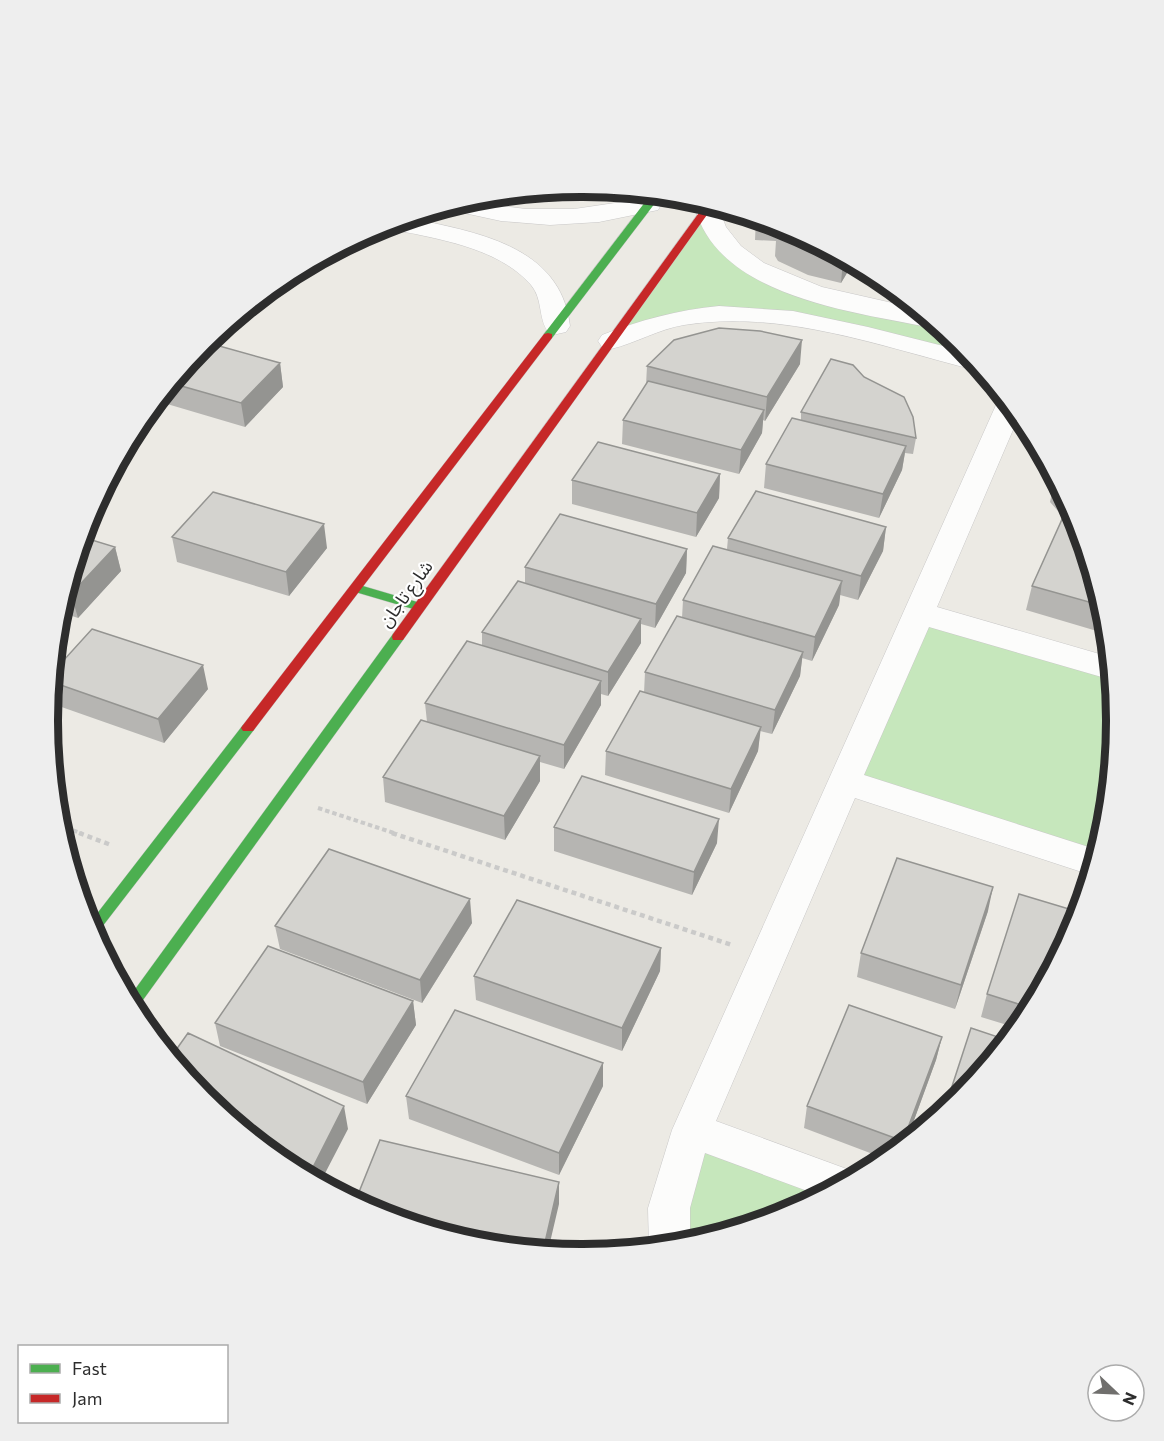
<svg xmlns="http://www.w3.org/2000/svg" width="1164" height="1441" font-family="Commissioner,'Noto Sans Arabic',sans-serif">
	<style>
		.green { fill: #c6e7bc }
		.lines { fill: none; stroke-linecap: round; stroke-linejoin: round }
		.street-casing { stroke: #c9c8c8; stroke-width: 1 }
		.fast-casing { stroke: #c9c8c8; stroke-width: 1 }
		.jam-casing { stroke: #c9c8c8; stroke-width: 1 }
		.path-far1 { stroke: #cacac9; stroke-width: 4; stroke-dasharray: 4.5 3; stroke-linecap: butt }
		.path { stroke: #cacac9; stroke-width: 4.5; stroke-dasharray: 5 4; stroke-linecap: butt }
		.street { fill: #fcfcfb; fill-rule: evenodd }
		.fast { fill: #4caf50; fill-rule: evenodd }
		.jam { fill: #c62828; fill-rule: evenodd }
		.wall { fill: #b6b5b2 }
		.shaded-wall { fill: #949491 }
		.building { fill: #d4d3cf; stroke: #949491; stroke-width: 1.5 }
		.labels { text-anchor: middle; stroke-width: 4.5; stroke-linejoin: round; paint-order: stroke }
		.street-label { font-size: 18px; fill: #2d2d2d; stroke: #fff }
		.rim { fill: none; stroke: #2d2d2d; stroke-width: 8 }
	</style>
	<rect width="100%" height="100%" fill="#eceae4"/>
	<path class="green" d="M707 208 756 268 932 320 960 343 975 362 811 323 727 313 611 341Z
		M919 613 1111 669 1116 721 1106 825 1094 862 845 782Z
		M692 1130 841 1185 786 1214 686 1244 669 1246V1208Z"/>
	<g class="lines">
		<defs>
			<path id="street" d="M649 198 658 200 661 205 658 210 599 222 550 225 501 221 441 208 465 201 526 209H574Z
				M703 202 718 206 726 227 741 246 764 263 822 287 919 309 939 326 932 328C856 312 719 298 695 208Z
				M409 218C475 232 561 245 570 326L566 332 557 334 548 332C538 318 543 299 531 285 504 254 458 243 420 235 409 232 393 232 385 225Z
				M719 306 793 311 868 327 967 352 981 369 975 370C882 347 782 309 684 325 659 329 636 343 611 349L602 347 598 341 602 335C640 320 678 310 719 306Z
				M1005 398 1019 416 937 607 1110 657 1112 680 929 627 864 775 1098 850 1091 875 855 798 716 1121 855 1172 857 1176 821 1196 705 1153 690 1208V1243L649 1248 648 1208 672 1130 996 405Z"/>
			<path id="fast" d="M652 193 662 194 552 338H544V334Z
				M356 584 424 604 426 607 420 611 352 591 350 588Z
				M398 633 404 637 403 640 135 1011 128 999 393 634Z
				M248 723 255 728 253 731 95 936 89 924 243 725Z"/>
			<path id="jam" d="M706 203 714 205 403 640H393L392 637 393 634Z
				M548 333 552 334V338L253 731H243L241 728 243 725 544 334Z"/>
		</defs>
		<use href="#street" class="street-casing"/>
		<use href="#fast" class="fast-casing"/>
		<use href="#jam" class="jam-casing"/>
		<path class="path-far1" d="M318 808 397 834
			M59 825 83 834"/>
		<path class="path" d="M79 833 111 845
			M392 833 732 945"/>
		<use href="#street" class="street"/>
		<use href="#fast" class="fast"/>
		<use href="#jam" class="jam"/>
	</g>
	<path class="wall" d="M756 218 787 227 853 263 841 283 808 275 778 261 775 256 776 241 755 240Z
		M878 276 879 277 899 293 876 288Z
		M205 342 280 363 283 387 245 427 157 401Z
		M800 364 765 421 763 420 762 433 739 474 622 444 623 420 646 385 647 366Z
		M801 412 916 438 913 454 905 453 902 470 879 518 764 488 766 464 801 420Z
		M720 474 719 498 696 537 572 504V480Z
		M1055 478 1075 516 1106 617 1107 634 1026 610 1032 586 1065 513 1058 511 1050 502Z
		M886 527 883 551 858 600 840 595 839 605 812 661 802 658 800 676 772 734 760 731 758 751 729 813 605 775 606 751 644 693 645 672 682 618 683 600 727 549 728 538Z
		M82 537 115 547 121 571 78 618 60 612Z
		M172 537 327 548 289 596 177 562Z
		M687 549 686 573 655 628 641 624V643L608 696 601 694V705L564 769 540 762V781L505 840 385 802 383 777 427 722 425 703 482 646V632L525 584V567Z
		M53 672 208 689 164 743 53 704 50 696Z
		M554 827 717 843 692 895 554 851Z
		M988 911 955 1009 857 977 861 953Z
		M472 923 422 1003 280 949 275 926Z
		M1075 925 1026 1017 1017 1028 981 1017 987 994Z
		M661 948 660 971 622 1051 476 1000 474 976Z
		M413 1001 416 1025 367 1104 220 1046 215 1023Z
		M942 1037 936 1060 906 1142 886 1159 804 1128 807 1106Z
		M603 1063V1086L559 1175 409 1119 406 1096Z"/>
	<path class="shaded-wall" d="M844 258 853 263 841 283 843 260Z
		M802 340 800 364 765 421 767 397Z
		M280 363 283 387 245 427 241 403Z
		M764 410 762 433 739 474 741 450Z
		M906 446 902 470 879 518 883 494Z
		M720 474 719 498 696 537 697 513Z
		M324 524 327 548 289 596 286 572Z
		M886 527 883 551 858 600 861 576Z
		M115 547 121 571 78 618 71 594Z
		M687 549 686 573 655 628 656 604Z
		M842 581 839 605 812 661 815 637Z
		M641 619V643L608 696V672Z
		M803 652 800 676 772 734 775 710Z
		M203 665 208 689 164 743 158 719Z
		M601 681V705L564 769V745Z
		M761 727 758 751 729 813 731 789Z
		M540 756V781L505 840 504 816Z
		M719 819 717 843 692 895 694 872Z
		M993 887 988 911 955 1009 961 985Z
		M470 899 472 923 422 1003 420 980Z
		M661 948 660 971 622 1051V1028Z
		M413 1001 416 1025 367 1104 363 1082Z
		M942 1037 936 1060 906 1142 902 1145Z
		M603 1063V1086L559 1175V1153Z
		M344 1106 348 1129 320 1183 308 1177Z
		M559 1182V1204L548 1251H543Z"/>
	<path class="building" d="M788 228 844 258 843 260 810 252 780 238 776 233Z
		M719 328 760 331 802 340 767 397 647 366 674 340Z
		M205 342 280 363 241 403 171 383Z
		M831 359 853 365 864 377 904 397 913 417 916 438 801 412Z
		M648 381 764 410 741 450 623 420Z
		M792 418 906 446 883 494 766 464Z
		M598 442 720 474 697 513 572 480Z
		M756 491 886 527 861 576 728 538Z
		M213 492 324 524 286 572 172 537Z
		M1068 506 1070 507 1075 516 1103 606 1032 586Z
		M560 514 687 549 656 604 525 567Z
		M82 537 115 547 71 594 66 592Z
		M713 546 842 581 815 637 683 600Z
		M518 581 641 619 608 672 482 632Z
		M677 616 803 652 775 710 645 672Z
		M92 629 203 665 158 719 52 682 53 672Z
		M467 641 601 681 564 745 425 703Z
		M640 691 761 727 731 789 606 751Z
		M421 720 540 756 504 816 383 777Z
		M582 776 719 819 694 872 554 827Z
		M329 849 470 899 420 980 275 926Z
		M897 858 993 887 961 985 861 953Z
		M1019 894 1079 912 1075 925 1031 1008 987 994Z
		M517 900 661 948 622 1028 474 976Z
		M268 946 413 1001 363 1082 215 1023Z
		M849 1005 942 1037 903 1141 807 1106Z
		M455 1010 603 1063 559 1153 406 1096Z
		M971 1028 1007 1040 959 1098 944 1111Z
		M188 1033 344 1106 308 1177 285 1164 204 1098 171 1057Z
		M380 1140 559 1182 543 1251 477 1244 377 1214 355 1202Z"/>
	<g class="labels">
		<g class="street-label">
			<text transform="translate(406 594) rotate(-54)" y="6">شارع تاجان</text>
		</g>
	</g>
	<path d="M0 0H1164V1441H0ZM581 197H583A523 523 0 0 1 1106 720V721A523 523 0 0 1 583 1244H581A523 523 0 0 1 58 721V720A523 523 0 0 1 581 197Z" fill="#eee" fill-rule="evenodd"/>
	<path class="rim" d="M581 197H583A523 523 0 0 1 1106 720V721A523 523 0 0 1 583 1244H581A523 523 0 0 1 58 721V720A523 523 0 0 1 581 197Z"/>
	<rect x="18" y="1345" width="210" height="78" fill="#ffffff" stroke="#ababab" stroke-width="1.5"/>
	<rect x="30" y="1364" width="30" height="9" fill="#4caf50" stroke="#ababab" stroke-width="1.5"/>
	<text x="72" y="1375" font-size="18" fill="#2d2d2d">Fast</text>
	<rect x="30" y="1394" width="30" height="9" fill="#c62828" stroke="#ababab" stroke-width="1.5"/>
	<text x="72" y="1405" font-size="18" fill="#2d2d2d">Jam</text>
	<g transform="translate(1116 1393) rotate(113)"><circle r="28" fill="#ffffff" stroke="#ababab" stroke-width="1.5"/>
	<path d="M0-4.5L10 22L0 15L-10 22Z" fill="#706f6d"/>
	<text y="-9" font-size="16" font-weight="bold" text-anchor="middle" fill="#2d2d2d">N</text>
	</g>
</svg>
